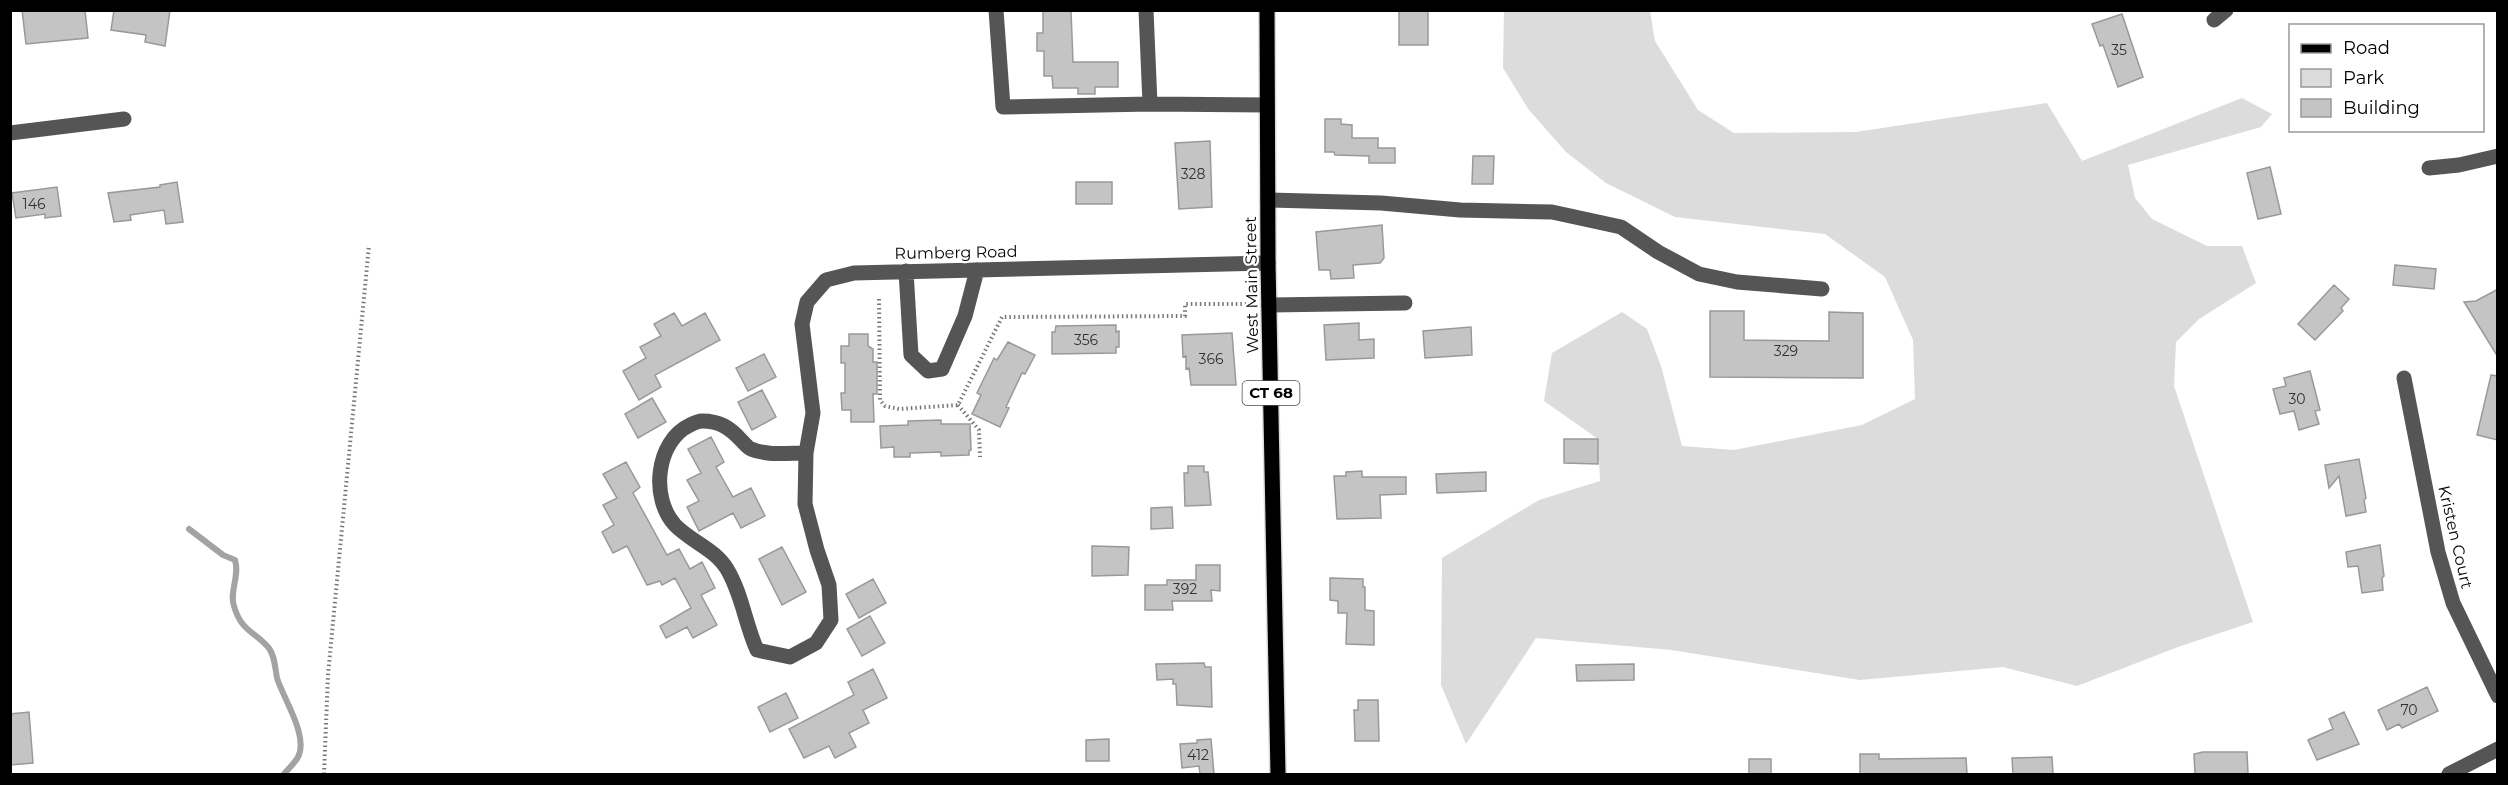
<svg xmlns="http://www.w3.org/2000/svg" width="2508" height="785" font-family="Montserrat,sans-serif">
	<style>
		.green { fill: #dcdcdc }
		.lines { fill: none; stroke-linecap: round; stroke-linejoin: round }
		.stream { stroke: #a3a3a3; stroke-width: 6 }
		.building { fill: #c4c4c4; stroke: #999; stroke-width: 1.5 }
		.major-casing { stroke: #dbdbdb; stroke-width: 18 }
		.path { stroke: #777; stroke-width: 4; stroke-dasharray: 1.5 3; stroke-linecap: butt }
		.minor { stroke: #555; stroke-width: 15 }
		.major { stroke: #000; stroke-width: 15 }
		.labels { text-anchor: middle; stroke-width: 4.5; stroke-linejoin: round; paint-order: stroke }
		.number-label { font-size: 14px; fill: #313131 }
		.shield { fill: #fff; stroke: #4c4c4c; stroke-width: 1.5 }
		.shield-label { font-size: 15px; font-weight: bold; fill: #000 }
		.street-label { font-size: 16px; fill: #000; stroke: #fff }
	</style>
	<rect width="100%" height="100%" fill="#fff"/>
	<path class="green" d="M1504 11H1650L1655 41 1698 110 1734 133 1856 132 2047 103 2082 161 2242 98 2272 114 2261 127 2128 165 2135 198 2152 219 2207 246H2242L2256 283 2199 319 2176 342 2174 386 2253 622 2178 647 2077 686 2003 667 1860 680 1671 650 1536 638 1466 744 1441 685 1442 558 1539 500 1600 481 1598 439 1544 401 1552 353 1622 312 1647 329 1661 366 1682 446 1734 450 1862 425 1915 399 1913 340 1885 277 1825 234 1675 217 1606 183 1566 152 1529 110 1503 68Z"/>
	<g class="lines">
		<path class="stream" d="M189 529 223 555 235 560C240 576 229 592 234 606 241 631 254 631 268 647 275 655 275 668 277 678 283 698 309 736 298 757 295 763 288 769 284 774"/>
	</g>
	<path class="building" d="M22 10H85L88 38 26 44Z
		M114 10H170L165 46 145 42 146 35 111 30Z
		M1043 10H1071L1073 62H1118V87H1095V94H1078V88H1053L1052 76H1044V51H1037V33H1043Z
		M1399 10H1428V45H1399Z
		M2122 14 2143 77 2118 87 2103 45 2100 46 2092 24Z
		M1325 119H1341V124L1352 125V138H1378V148H1395V163H1369V156L1335 155 1334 152H1325Z
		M1210 141 1212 207 1179 209 1175 143Z
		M1473 156H1494L1493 184H1472Z
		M2270 167 2281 214 2258 219 2247 173Z
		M177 182 183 222 166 224 164 210 130 215 131 220 114 222 108 193 160 187V185Z
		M1076 182H1112V204H1076Z
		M57 187 61 216 45 218V214L16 218 12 193Z
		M1382 225 1384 258 1380 263 1353 265 1354 278 1331 279 1330 270H1319L1316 232Z
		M2395 265 2436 269 2434 289 2393 285Z
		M2334 285 2349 299 2341 308 2343 311 2315 340 2298 324Z
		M2498 289V357L2464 302 2476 301Z
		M1710 311H1744V340L1829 341V312L1863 313V378L1710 377Z
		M674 313 682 326 705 313 720 340 655 375 661 387 639 400 623 371 646 358 640 347 661 336 654 324Z
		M1359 323V340L1374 339V358L1326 360 1324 325Z
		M1116 325V332L1119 331V347H1116V353L1052 354V332H1055L1056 326Z
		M1471 327 1472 355 1425 358 1423 331Z
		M1232 333 1236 385H1191L1189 368 1186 369V356L1183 357 1182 335Z
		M849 334H868V346L873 349V362H877V394H873L874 422H851V410H842L841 393H845V363H841V346H849Z
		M1008 342 1035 355 1025 374 1022 373 1006 407 1009 408 1000 427 972 414 981 395 977 393 994 358 997 360Z
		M764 354 776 377 748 391 736 368Z
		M2310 371 2320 410 2315 411 2319 424 2299 430 2294 411 2280 414 2273 389 2286 386 2284 378Z
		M2491 375 2498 376V440L2477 435Z
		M762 390 776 417 752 430 738 402Z
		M652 398 666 422 638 438 625 414Z
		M941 420V424H970L971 450 969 451V455L941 456V452L910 453V457H894V447L881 448 880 426 908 425V421Z
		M711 437 724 462 716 467 733 497 751 488 765 516 741 528 733 513 699 531 687 507 699 501 687 480 701 473 688 449Z
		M1564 439H1598V464L1564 463Z
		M2359 459 2366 498 2364 500 2366 512 2346 516 2339 476 2329 488 2325 465Z
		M626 462 640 487 633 493 667 555 679 549 690 569 702 562 715 588 701 595 717 625 693 638 687 627 666 638 660 626 691 608 675 578 662 585 660 581 647 585 627 546 613 553 602 532 614 525 603 505 617 498 603 474Z
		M1188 466H1204V472H1208L1211 505 1185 506 1184 473H1188Z
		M1362 471V477H1406V494L1380 495 1381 518 1337 519 1334 476H1346V472Z
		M1486 472V491L1437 493 1436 474Z
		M1172 507 1173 528 1151 529V508Z
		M2380 545 2384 576 2382 578 2383 590 2362 593 2358 566 2348 567 2346 552Z
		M1092 546 1129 547 1128 575 1092 576Z
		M782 547 806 592 782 605 759 559Z
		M1196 565H1220V591L1211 590 1212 601H1172L1173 610H1145V585H1167V580H1196Z
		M1330 578 1363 579V587H1365V610L1374 611V645L1346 644 1347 613H1338V601L1330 600Z
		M873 579 886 603 859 618 846 594Z
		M870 616 885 643 862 656 847 629Z
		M1204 663 1205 667H1211L1212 707 1177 705 1176 684H1173V679L1157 680 1156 664Z
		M1634 664V680L1577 681 1576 665Z
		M873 669 887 698 863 710 869 723 849 733 856 747 835 758 829 746 804 758 789 729 854 695 848 682Z
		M2427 687 2438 711 2402 728 2399 724 2387 730 2378 710Z
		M786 693 798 718 770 732 758 707Z
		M1358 700H1378L1379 741H1355L1354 710H1358Z
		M29 712 33 763 10 765V714Z
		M2344 712 2359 744 2317 760 2308 740 2333 729 2329 719Z
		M1109 739V761H1086V740Z
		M1211 739 1214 774H1200L1199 766 1182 768 1180 744 1197 743V740Z
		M2203 752H2247L2248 774H2195L2194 754Z
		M1860 754H1879V759L1966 758 1967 774H1860Z
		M2052 757 2053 774H2013L2012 758Z
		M1749 759H1771V774H1749Z"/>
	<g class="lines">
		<defs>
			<path id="major" d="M1267 10 1268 263 1278 774"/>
		</defs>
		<use href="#major" class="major-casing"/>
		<path class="path" d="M879 299 880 400 885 406 899 409 958 405 1002 317 1185 316V304H1246
			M958 405 979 430 980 457
			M324 774 328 675 369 245"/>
		<path class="minor" d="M996 10 1003 107 1150 104 1267 105
			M1146 10 1150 104
			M2214 20 2226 10
			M10 133 124 119
			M2429 168 2459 165 2498 156
			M1268 200 1381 203 1460 210 1552 212 1621 227 1658 252 1699 274 1737 282 1822 289
			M906 271 911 355 928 371 942 369 965 316 977 270
			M1269 305 1405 303
			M2404 378 2438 552 2453 603 2498 696
			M806 453C789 453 768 456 751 449 748 448 744 443 741 440 730 428 720 421 702 421 698 421 694 423 690 425 656 441 650 498 675 525 690 541 715 549 727 569 742 594 745 623 757 650L790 657 816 643 831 620 829 585 817 550 805 504 806 453 813 413 802 324 807 302 826 280 854 273 1268 263
			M2449 774 2498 749"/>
		<use href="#major" class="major"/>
	</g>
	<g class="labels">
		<g class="number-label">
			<text x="2119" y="55">35</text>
			<text x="1193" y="179">328</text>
			<text x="34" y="209">146</text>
			<text x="1086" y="345">356</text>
			<text x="1786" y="356">329</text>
			<text x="1211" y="364">366</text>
			<text x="2297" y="404">30</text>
			<text x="1185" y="594">392</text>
			<text x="2409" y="715">70</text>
			<text x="1198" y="760">412</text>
		</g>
		<rect class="shield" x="1242.5" y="381" width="57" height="24" rx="4.5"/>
		<g class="shield-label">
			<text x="1271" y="398">CT 68</text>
		</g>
		<g class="street-label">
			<text transform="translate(956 252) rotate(-1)" y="6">Rumberg Road</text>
			<text transform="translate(1251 285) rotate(-91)" y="6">West Main Street</text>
			<text transform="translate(2456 537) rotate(77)" y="6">Kristen Court</text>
		</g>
	</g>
	<rect width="2508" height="785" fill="none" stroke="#000000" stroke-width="24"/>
	<rect x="2289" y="24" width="195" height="108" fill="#ffffff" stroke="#999999" stroke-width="1.5"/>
	<rect x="2301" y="44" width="30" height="9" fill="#000000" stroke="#999999" stroke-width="1.5"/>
	<text x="2343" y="54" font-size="18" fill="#000000">Road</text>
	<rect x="2301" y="69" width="30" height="18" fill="#dcdcdc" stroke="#999999" stroke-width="1.5"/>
	<text x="2343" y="84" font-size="18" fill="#000000">Park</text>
	<rect x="2301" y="99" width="30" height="18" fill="#c4c4c4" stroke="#999999" stroke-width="1.5"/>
	<text x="2343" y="114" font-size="18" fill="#000000">Building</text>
</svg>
